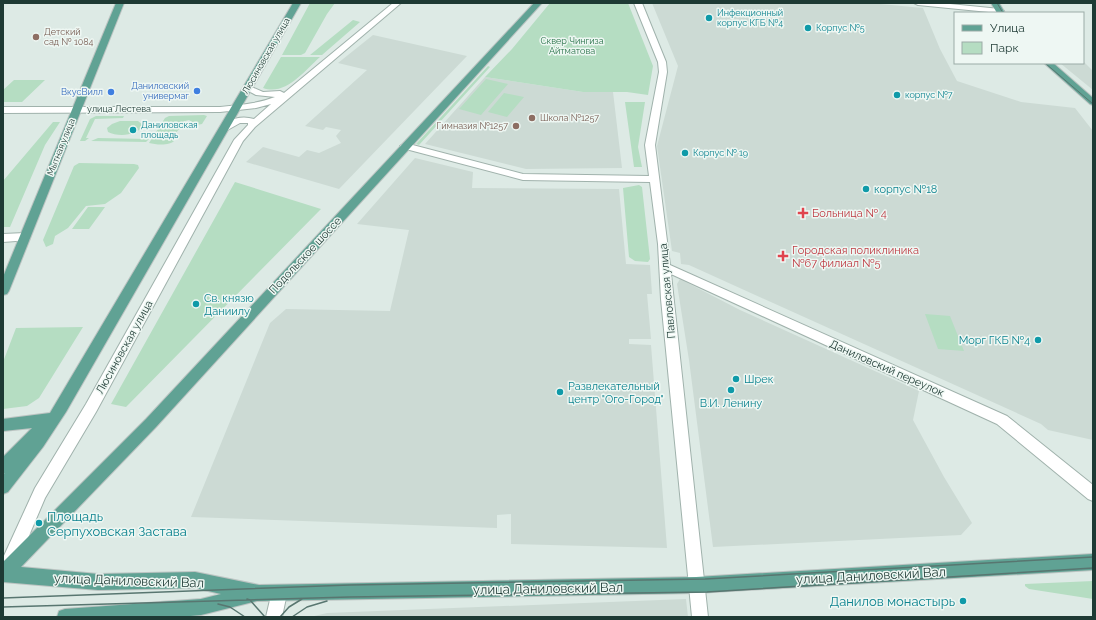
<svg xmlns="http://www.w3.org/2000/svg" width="1096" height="620" font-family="Raleway,sans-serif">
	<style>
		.built { fill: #ccdad4 }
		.green { fill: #b5ddc2 }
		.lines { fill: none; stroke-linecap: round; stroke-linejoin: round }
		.minor-casing { stroke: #a0b2ac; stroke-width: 2 }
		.major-casing { stroke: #bcc4c2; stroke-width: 2 }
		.minor { fill: #fff; fill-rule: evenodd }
		.major { fill: #60a294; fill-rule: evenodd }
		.tram-far1 { stroke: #587670; stroke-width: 1 }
		.tram { stroke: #587670; stroke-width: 1.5 }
		.culture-dot { fill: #0f9aa8; stroke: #eef7f3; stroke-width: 1.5 }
		.education-dot { fill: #8d6e63; stroke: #eef7f3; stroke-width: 1.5 }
		.shop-dot { fill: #3f7fe0; stroke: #eef7f3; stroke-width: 1.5 }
		.health-dot { fill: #e0444e; stroke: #eef7f3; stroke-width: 1.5 }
		.labels { text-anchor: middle; stroke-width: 3; stroke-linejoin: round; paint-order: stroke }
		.far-culture-label { font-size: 9px; fill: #0d838f; stroke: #eef7f3; text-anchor: start }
		.far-education-label { font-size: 9px; fill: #785e54; stroke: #eef7f3; text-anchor: start }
		.far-park-label { font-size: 9px; fill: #277248; stroke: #eef7f3 }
		.far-street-label { font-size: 9px; fill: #1e3a34; stroke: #eef7f3 }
		.far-shop-label { font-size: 9px; fill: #366cbe; stroke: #eef7f3; text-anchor: end }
		.culture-label { font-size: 11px; fill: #0d838f; stroke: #eef7f3; text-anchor: start }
		.health-label { font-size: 11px; fill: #be3a42; stroke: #eef7f3; text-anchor: start }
		.street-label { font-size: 11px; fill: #1e3a34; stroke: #eef7f3 }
		.near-culture-label { font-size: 13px; fill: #0d838f; stroke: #eef7f3; text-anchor: start }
		.near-street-label { font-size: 13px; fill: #1e3a34; stroke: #eef7f3 }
	</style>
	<rect width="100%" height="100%" fill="#ddeae5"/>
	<path class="built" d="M652 3H870L923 8 940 49 957 81 1021 102 1075 108 1093 131V440L1048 430 1041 424 689 265 681 264 680 253 672 251 657 146 678 66Z
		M373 35 467 56 339 189 246 162 263 147 299 157 307 150 319 153 341 143 336 136 341 130 326 127 323 130 305 126 367 70 338 63Z
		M1083 61 1093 71V90L1060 63H1083Z
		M485 77 583 92H613L622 168 526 169 425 144Z
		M415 158 473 172 472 188 619 189 626 264 650 265 652 294H647L651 339H629V344L651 345 667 548 511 544V514L497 515V528L191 517 270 323 286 309 390 311 409 230 357 224Z
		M680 279 740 310 919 391 913 420 944 477 972 523 961 535 713 547 689 360 677 284Z
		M686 599 688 617H310L327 613Z"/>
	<path class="green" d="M310 3H335L327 14 305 53 301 55H282Z
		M550 3H628L653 66 648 95 627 92H583L485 77 512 49Z
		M353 20 360 22 322 55H310Z
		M281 57H320C304 71 286 96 263 88Z
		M488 66 490 67 419 145 416 144Z
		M486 79 508 84 481 115 459 109Z
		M14 80H45L22 102H3V90Z
		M504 93 524 97 507 117 488 112Z
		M625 102H645L638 147 642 167H634Z
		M204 115 207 116 202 124 197 125 189 120 181 122V127L174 135 175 140C170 146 157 145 149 143L165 118 169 116Z
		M96 116H124L123 118 95 119 86 138H89L85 141H80L90 119Z
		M120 121H138L143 125C138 136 118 137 108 132L107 128 112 124Z
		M53 122H60L45 145 10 227H3V181Z
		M98 138 149 139 146 142 91 141Z
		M79 163 134 164 138 165 139 168 121 193 105 204 86 206 68 228 55 236 53 244 46 247 43 240 74 166Z
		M235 182 321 209 126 407 111 404Z
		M639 185 642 187 650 259 648 262 635 261 629 257 623 188Z
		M88 207H105L89 229H72Z
		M925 314 950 316 964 351 938 349Z
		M83 327 39 398 27 406 3 409V362L16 328Z
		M1093 581V599L1029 589 1025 586V584Z"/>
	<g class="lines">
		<defs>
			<path id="minor" d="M393 3H401L255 127 243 141 96 412 45 498 14 571 8 573 3 571V558L35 488 86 404 234 140 248 125V123H240L224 132 219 129C228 119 241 115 254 119L271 104 256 108 220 112 3 113V107H220C239 105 257 104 275 97L256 95 243 88 247 85 263 92 280 91 284 93Z
				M634 3H642L666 62 667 72 655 145 670 265 1007 416 1093 485V501L1088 499 997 424 671 274 708 617H692L661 299 658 244 650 182 523 180 402 148 400 146 405 143 523 174 649 176 645 145 659 72 658 62Z
				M914 3H940L1000 9 1004 11 999 13 918 5Z
				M25 233 29 234 30 237 29 240 3 242V234Z
				M279 585 285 587 287 593 282 617H266L273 587Z"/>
			<path id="major" d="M116 3H124L9 291 7 294 3 295V277Z
				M293 3H301L66 412 43 447 8 492 3 494V475L5 473 3 474V457L32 428 3 431V419L50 413Z
				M534 3H542L156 427 21 567 98 574 195 572 259 585 696 577 1093 554V570L696 593 257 601 201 615 180 617H57L59 611 65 609 201 599 221 594 195 588 98 590 3 582V562L146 419Z
				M991 3H999L1005 13H997Z
				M1044 63H1053L1093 98V105L1090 104Z"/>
		</defs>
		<use href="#minor" class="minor-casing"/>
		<use href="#major" class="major-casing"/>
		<use href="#minor" class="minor"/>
		<use href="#major" class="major"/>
		<path class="tram-far1" d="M997 3 1003 13
			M1045 63 1093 104"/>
		<path class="tram" d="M3 598 350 585 705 579 1093 557
			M247 599 250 600 265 617
			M218 604 230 607 245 617
			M3 607 349 597 707 592 1093 568
			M280 617 289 607 302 599
			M292 617 307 607 327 601"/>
	</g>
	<g class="culture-dot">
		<circle cx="709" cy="18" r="4"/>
		<circle cx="808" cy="28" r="4"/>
		<circle cx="897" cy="95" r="4"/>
		<circle cx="133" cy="130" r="4"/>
		<circle cx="685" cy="153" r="4"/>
		<circle cx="866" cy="189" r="4"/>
		<circle cx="196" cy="304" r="4"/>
		<circle cx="1038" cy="340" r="4"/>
		<circle cx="736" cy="379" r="4"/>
		<circle cx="731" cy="390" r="4"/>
		<circle cx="560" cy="392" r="4"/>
		<circle cx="39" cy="523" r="4"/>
		<circle cx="963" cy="601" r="4"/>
	</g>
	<g class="education-dot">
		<circle cx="36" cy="37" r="4"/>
		<circle cx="532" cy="118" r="4"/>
		<circle cx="516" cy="126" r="4"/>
	</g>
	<g class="shop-dot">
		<circle cx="197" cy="91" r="4"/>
		<circle cx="111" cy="92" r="4"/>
	</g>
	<g class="health-dot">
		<path d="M801 207h4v4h4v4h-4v4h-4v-4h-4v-4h4z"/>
		<path d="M781 250h4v4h4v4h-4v4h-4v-4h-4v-4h4z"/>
	</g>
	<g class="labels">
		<g class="far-culture-label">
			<text x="717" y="16">Инфекционный<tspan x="717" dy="10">корпус КГБ №4</tspan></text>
			<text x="816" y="31">Корпус №5</text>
			<text x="905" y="98">корпус №7</text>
			<text x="141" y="128">Даниловская<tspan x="141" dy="10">площадь</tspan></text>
			<text x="693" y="156">Корпус № 19</text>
		</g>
		<g class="far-education-label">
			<text x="44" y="35">Детский<tspan x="44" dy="10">сад № 1084</tspan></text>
			<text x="540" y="121">Школа №1257</text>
			<text x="508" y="129" text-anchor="end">Гимназия №1257</text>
		</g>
		<g class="far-park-label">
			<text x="572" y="44">Сквер Чингиза<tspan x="572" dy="10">Айтматова</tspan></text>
		</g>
		<g class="far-street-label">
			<text transform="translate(266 56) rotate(-60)" y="3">Люсиновская улица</text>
			<text x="119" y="112">улица Лестева</text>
			<text transform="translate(61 147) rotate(-68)" y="3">Мытная улица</text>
		</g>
		<g class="far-shop-label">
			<text x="189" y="89">Даниловский<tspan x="189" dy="10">универмаг</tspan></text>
			<text x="103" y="95">ВкусВилл</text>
		</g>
		<g class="culture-label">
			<text x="874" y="193">корпус №18</text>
			<text x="204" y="302">Св. князю<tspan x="204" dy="13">Даниилу</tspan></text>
			<text x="1030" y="344" text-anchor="end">Морг ГКБ №4</text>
			<text x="744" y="383">Шрек</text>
			<text x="568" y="390">Развлекательный<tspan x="568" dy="13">центр "Ого-Город"</tspan></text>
			<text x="731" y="407" text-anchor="middle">В.И. Ленину</text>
		</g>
		<g class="health-label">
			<text x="812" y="217">Больница № 4</text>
			<text x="792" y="254">Городская поликлиника<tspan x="792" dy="13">№67 филиал №5</tspan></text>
		</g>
		<g class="street-label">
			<text transform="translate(305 255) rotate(-47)" y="4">Подольское шоссе</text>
			<text transform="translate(667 291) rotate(-95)" y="4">Павловская улица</text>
			<text transform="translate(124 347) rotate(-61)" y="4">Люсиновская улица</text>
			<text transform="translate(887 368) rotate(24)" y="4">Даниловский переулок</text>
		</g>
		<g class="near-culture-label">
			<text x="47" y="521">Площадь<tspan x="47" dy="15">Серпуховская Застава</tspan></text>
			<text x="955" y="606" text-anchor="end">Данилов монастырь</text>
		</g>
		<g class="near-street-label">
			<text transform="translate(871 575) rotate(-3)" y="5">улица Даниловский Вал</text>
			<text transform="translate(129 580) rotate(2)" y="5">улица Даниловский Вал</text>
			<text transform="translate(548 588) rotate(-1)" y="5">улица Даниловский Вал</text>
		</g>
	</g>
	<rect width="1096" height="620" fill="none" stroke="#1e3a34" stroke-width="8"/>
	<rect x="954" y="12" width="130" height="52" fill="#eef7f3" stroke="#9baba7"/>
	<rect x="962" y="25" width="20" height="6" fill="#60a294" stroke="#9baba7"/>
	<text x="990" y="32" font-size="12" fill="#1e3a34">Улица</text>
	<rect x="962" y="42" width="20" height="12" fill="#b5ddc2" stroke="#9baba7"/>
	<text x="990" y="52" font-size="12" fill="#1e3a34">Парк</text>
</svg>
